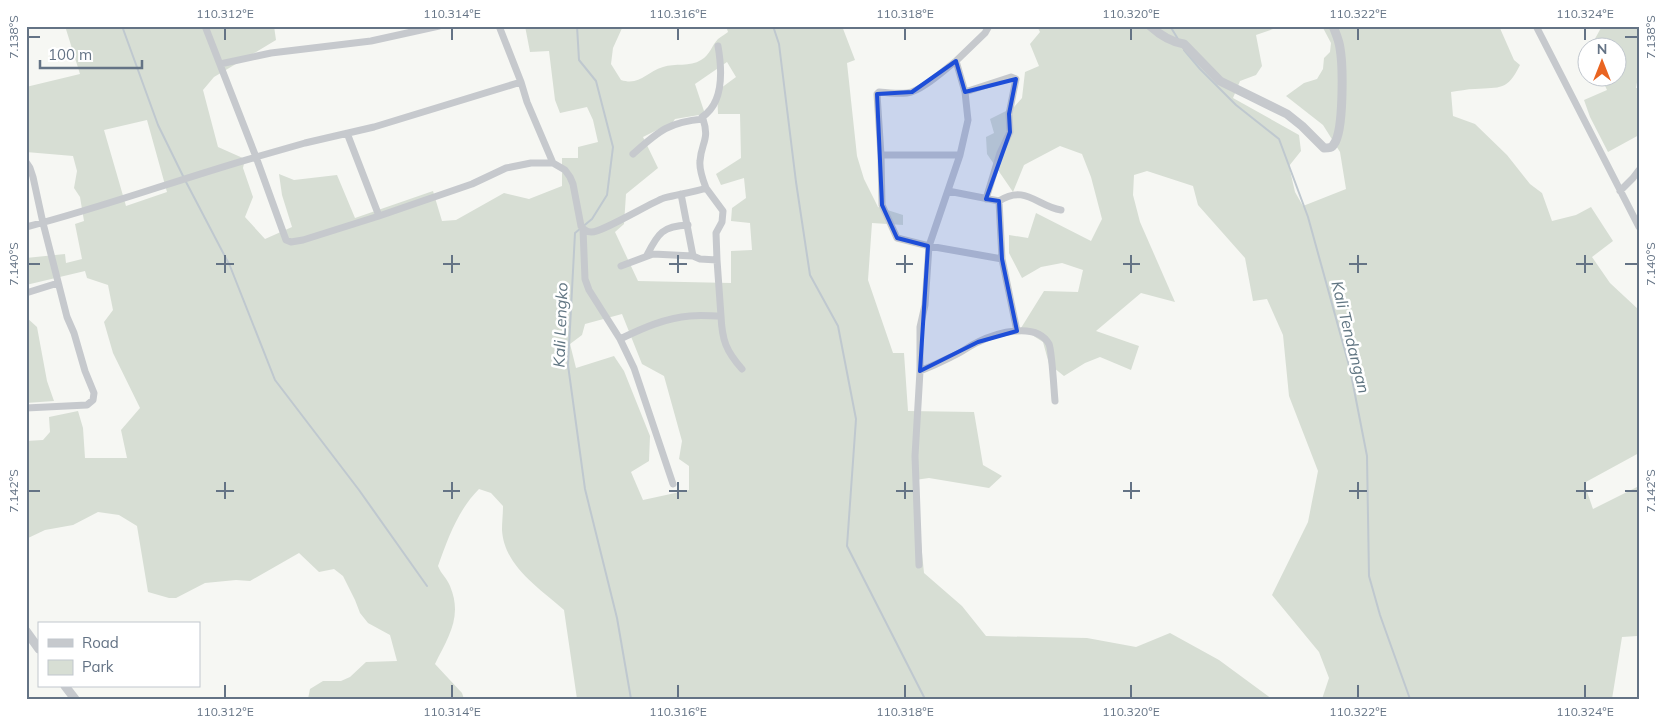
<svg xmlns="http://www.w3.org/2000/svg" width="1665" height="725" font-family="Mulish,sans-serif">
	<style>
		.green { fill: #d7ded4; fill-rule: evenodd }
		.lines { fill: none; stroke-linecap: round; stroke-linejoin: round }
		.stream { stroke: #bfc8cf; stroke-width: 2 }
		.minor { stroke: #c6c9cd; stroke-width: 7 }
		.tertiary { stroke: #c6c9cd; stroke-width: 9 }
		.marked { fill: #1d4ed8; fill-opacity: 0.2; stroke: #1d4ed8; stroke-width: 4; stroke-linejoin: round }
		.ticks { fill: none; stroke: #647385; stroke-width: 2 }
		.labels { text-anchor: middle; stroke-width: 5; stroke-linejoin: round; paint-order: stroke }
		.water-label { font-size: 16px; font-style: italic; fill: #607582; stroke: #fff }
		.neatline { fill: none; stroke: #647385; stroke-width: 2 }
		.ticks-label { font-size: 12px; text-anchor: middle; fill: #647385 }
	</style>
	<rect width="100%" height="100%" fill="#f6f7f3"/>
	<path class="green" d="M65 26H274L276 40 214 77 203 90 218 147 245 159 243 168 253 197 245 217 265 239 292 227 282 195 279 174 294 180 337 175 355 218 433 191 442 221 456 220 504 193 529 199 562 186V158H578V147L598 142 593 120 587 107 560 113 555 100 549 51 530 52 525 26H623L613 48 611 64 621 80C640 86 646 72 663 67 675 63 690 67 701 60 710 55 712 45 718 39 721 37 725 34 728 32L726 26H842L855 60 847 63 857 156 864 179 878 207 903 215V225L872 223 868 280 893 353H904L908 411 974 412 983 465 1002 476 989 488 929 478 915 480 924 573 962 606 986 636 1087 638 1136 647 1170 633 1219 660 1272 699H577L564 610C539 588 504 566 502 530 502 522 503 514 503 506L491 493 479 489C458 510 448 538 438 566 441 574 447 578 450 586 463 617 448 637 435 664L462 693 464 699H355L354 697 348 699H308L310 689 323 681H341L350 677 366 662 397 661 390 635 368 623 360 613 355 600 343 576 334 569 319 572 299 553 250 581 236 580 205 583 176 598H169L148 592 137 526 119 515 98 512 73 525 45 530 26 539V441L43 440 50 432 49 417 78 411 83 428 85 458H127L121 430 140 408 113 353 104 322 113 310 108 285 87 278 85 271 26 285V258L65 254 66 263 82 259 75 224 84 221 80 197 74 188 77 171 73 156 26 152V87L80 74ZM727 62 736 77 717 91 718 114H740L741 158 716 174 721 185 744 178 746 198 732 208 731 221 750 223 752 250 731 251V283L638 281 615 232 624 224 626 194 658 168 643 137 673 122 675 119 705 114 695 84ZM147 120 167 192 126 206 104 130ZM622 314 642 364 664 376 682 441 679 459 689 466V490L643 500 631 472 649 461 650 436 624 371 614 356 576 368 570 344 582 335 585 324Z
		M1037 26H1290L1288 28H1276L1256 35 1262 66 1256 75 1240 81 1233 98 1299 135 1301 151 1289 166 1295 192 1303 206 1346 189 1340 152 1323 125 1286 96 1304 83 1317 79 1323 69 1324 58 1330 52 1331 43 1322 26H1499L1514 60 1520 65C1507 91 1501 87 1475 89 1467 89 1459 91 1451 92L1453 116 1475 124 1507 155 1530 184 1542 193 1552 221 1576 215 1591 207 1613 241 1592 257 1610 283 1639 310V453L1584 483 1593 509 1637 487 1639 491V633L1637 636 1622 637 1612 699H1322L1329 678 1319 652 1272 595 1308 522 1318 471 1289 396 1283 335 1267 299 1253 301 1245 258 1198 205 1193 186 1147 171 1134 175 1133 195 1140 222 1175 302 1141 293 1096 331 1139 346 1131 370 1100 357 1085 363 1064 376 1049 364 1043 342 1021 328 1044 291 1078 292 1083 270 1062 263 1041 267 1022 278 1009 253V235L1028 238 1036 213 1091 241 1102 219 1091 177 1082 154 1060 146 1024 165 1013 192 987 154 986 137 994 133 990 119 1014 107 1022 98 1025 72 1039 66 1030 44 1040 32Z
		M1602 26H1639V71L1636 88H1639V135L1608 152 1590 117 1584 100 1607 90 1602 79 1603 78H1618V48L1591 46Z
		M26 317 37 327 47 381 54 401 26 403Z"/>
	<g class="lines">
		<path class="stream" d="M122 26 158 125 183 176
			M577 26 579 60 596 81 613 147 607 195 592 219 575 233 568 365 585 489 617 618 631 699
			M773 26 779 44 796 182 810 275 838 326 856 419 847 546 925 699
			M1170 26 1178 39
			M1184 50 1200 69 1236 105 1279 139 1308 217 1350 369 1367 456 1369 576 1380 615 1410 699
			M185 180 230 266 275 380 359 490 427 586"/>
		<path class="minor" d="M205 26 256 157 305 143 374 127 521 82 527 102 553 163 565 170 570 177 573 184 581 226C583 229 586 232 591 232 601 233 650 203 664 198 678 194 692 193 706 188L723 211 722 222 716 233 717 260 700 259 693 256 653 254 621 266
			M499 26 521 82
			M1536 26 1639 227
			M956 61C944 70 922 91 907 93 898 94 888 93 879 92L877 94 881 155H960
			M220 64 271 53 371 41 439 26
			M965 92 1011 77 1016 79 1009 114 1010 132 1000 153 986 199
			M703 119 702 117C724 103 722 69 718 46
			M347 133 379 216
			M633 154C658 132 668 122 703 119 710 140 701 143 700 161 699 170 703 180 706 188
			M881 155 882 205 897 238 929 246 1002 259
			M26 162 30 168 33 177 43 223 67 317 74 333 85 371 94 393 93 400 87 405 26 408
			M948 191 999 201 1002 259 1017 331
			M1620 191 1633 178 1639 170
			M681 194 693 256
			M999 201C1025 184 1037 206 1061 210
			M26 227C104 207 179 179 256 157L286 240 291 242 303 240 379 216 472 184 506 168 531 163H553
			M583 229 585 279 589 290 620 339 634 368 673 484
			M647 255C658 233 663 226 688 225
			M26 293 58 283
			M721 316C722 340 726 351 742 369
			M620 339C643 328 665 318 690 316 700 315 711 316 721 316L717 260
			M920 371C930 367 941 362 951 357 961 353 969 346 978 342 996 333 1036 321 1049 344 1052 351 1054 391 1055 401
			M919 565 915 456 920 371V327L925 305 929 246 960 155 968 120 965 92 956 61 985 33 989 26"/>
		<path class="tertiary" d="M1150 26C1160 35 1170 42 1184 44L1220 81 1287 114 1302 126 1324 148C1329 148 1332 148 1334 144 1344 131 1343 65 1340 48 1339 40 1336 34 1333 26
			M26 631 39 649
			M65 686 75 699"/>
	</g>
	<path class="marked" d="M956 61 965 92 1016 79 1009 114 1010 132 986 199 999 201 1002 259 1017 331 978 342 920 371 928 246 897 238 882 205 877 94 912 92Z"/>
	<path class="ticks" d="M225 28V40M452 28V40M678 28V40M905 28V40M1131 28V40M1358 28V40M1585 28V40M28 37H40M1625 37H1638M225 255V273M452 255V273M678 255V273M905 255V273M1131 255V273M1358 255V273M1585 255V273M28 264H40M216 264H234M443 264H460M669 264H687M896 264H913M1123 264H1140M1349 264H1367M1576 264H1593M1625 264H1638M225 482V499M452 482V499M678 482V499M905 482V499M1131 482V499M1358 482V499M1585 482V499M28 491H40M216 491H234M443 491H460M669 491H687M896 491H913M1123 491H1140M1349 491H1367M1576 491H1593M1625 491H1638M225 685V698M452 685V698M678 685V698M905 685V698M1131 685V698M1358 685V698M1585 685V698"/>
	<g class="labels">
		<g class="water-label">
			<text transform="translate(560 325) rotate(-88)" y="6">Kali Lengko</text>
			<text transform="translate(1351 337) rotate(76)" y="6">Kali Tendangan</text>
		</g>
	</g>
	<rect width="1665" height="725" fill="none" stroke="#ffffff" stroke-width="55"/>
	<rect x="38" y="622" width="162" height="65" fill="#ffffff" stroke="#c1c7ce"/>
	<rect x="48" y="639" width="25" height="8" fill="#c6c9cd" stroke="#c1c7ce"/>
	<text x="82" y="648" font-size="15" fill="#647385">Road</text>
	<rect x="48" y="660" width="25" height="15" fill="#d7ded4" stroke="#c1c7ce"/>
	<text x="82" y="672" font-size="15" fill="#647385">Park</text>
	<g transform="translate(1602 62)"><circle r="24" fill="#ffffff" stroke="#c1c7ce"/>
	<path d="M0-4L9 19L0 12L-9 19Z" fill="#e96421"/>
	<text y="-8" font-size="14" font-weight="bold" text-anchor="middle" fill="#647385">N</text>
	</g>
	<path d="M40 60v8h102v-8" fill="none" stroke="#647385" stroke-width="2.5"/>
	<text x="48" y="60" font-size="15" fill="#647385" stroke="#ffffff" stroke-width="4" paint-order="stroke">100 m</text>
	<rect x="28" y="28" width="1610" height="670" class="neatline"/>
	<g class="ticks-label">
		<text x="225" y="18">110.312°E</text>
		<text x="452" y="18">110.314°E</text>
		<text x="678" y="18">110.316°E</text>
		<text x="905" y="18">110.318°E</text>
		<text x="1131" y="18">110.320°E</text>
		<text x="1358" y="18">110.322°E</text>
		<text x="1585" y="18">110.324°E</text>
		<text transform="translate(14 37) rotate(-90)" y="4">7.138°S</text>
		<text transform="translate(1651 37) rotate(-90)" y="4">7.138°S</text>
		<text transform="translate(14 264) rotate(-90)" y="4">7.140°S</text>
		<text transform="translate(1651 264) rotate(-90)" y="4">7.140°S</text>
		<text transform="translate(14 491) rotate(-90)" y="4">7.142°S</text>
		<text transform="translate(1651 491) rotate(-90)" y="4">7.142°S</text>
		<text x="225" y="716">110.312°E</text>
		<text x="452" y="716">110.314°E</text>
		<text x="678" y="716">110.316°E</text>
		<text x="905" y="716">110.318°E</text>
		<text x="1131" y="716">110.320°E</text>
		<text x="1358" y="716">110.322°E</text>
		<text x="1585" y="716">110.324°E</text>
	</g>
</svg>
